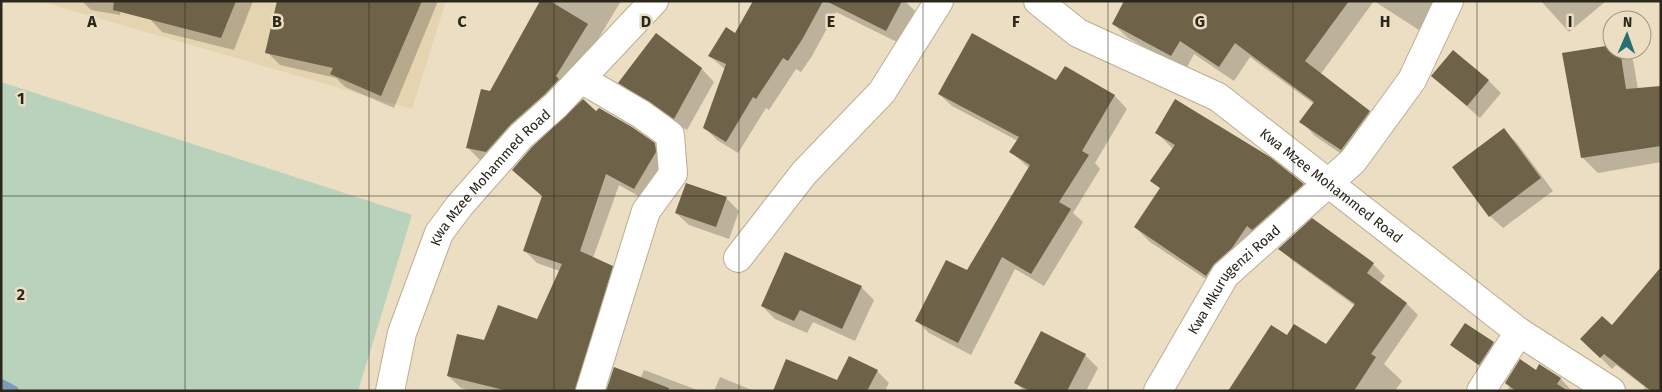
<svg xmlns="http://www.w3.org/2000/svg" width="1662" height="392" font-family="'Fira Sans',sans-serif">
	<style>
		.built { fill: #e4d4b0 }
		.green { fill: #b8d2bb }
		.shadow { fill: #0003 }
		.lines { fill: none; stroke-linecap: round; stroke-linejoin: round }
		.stream { stroke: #7c9bb6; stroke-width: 10 }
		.building { fill: #6e6349 }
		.street-casing { stroke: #bbae93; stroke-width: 30 }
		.street { stroke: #fff; stroke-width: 28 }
		.grid { fill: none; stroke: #2c271c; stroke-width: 1; stroke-opacity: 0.55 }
		.labels { text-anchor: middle; stroke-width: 5; stroke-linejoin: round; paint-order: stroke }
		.street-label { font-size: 14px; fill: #2c271c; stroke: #ebdec2 }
		.grid-label { font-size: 16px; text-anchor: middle; font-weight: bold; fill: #2c271c; stroke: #ebdec2; stroke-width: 5; stroke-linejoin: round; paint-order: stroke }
	</style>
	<rect width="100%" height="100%" fill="#ebdec2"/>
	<path class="built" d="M39 1H446L412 109Z"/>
	<path class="green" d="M1 82 412 215 358 391H1Z"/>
	<path class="shadow" d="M82 1H122L120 15 91 10Z
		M154 1H253L234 50 162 32 150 19Z
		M386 1H438L394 108 345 87 336 78 280 65 267 52Z
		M541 1H621L568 89 498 164 480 160 468 148 491 92Z
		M754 1H905L915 11 899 43 836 12 812 56 801 72 796 69 769 110 766 108 738 153 717 140 705 128 725 69 709 56 736 35Z
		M1125 1H1442L1422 32 1374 1 1320 75 1369 112 1383 127 1356 164 1315 136 1301 121 1314 104 1250 57 1234 81 1194 54 1186 69 1128 38 1113 24Z
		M1541 1H1606L1569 32Z
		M656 35 702 69 714 82 687 130 633 95 620 83Z
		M1612 46V50H1623L1633 60 1638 89 1661 87V162L1598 173 1583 158 1564 54Z
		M1065 68 1115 96 1127 109 1095 163 1100 169 1073 213 1083 222 1044 286 1015 269 971 355 929 333 917 321 967 272 1029 168 1011 152 1018 141 952 106 939 94 1057 81Z
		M1433 76 1488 80 1501 93 1480 118Z
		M596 113 654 144 667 157 647 201 619 185 593 258 612 267 624 279 589 391H471L461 388 448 376 484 342 537 321 560 271 537 263 525 251Z
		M1504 130 1517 143 1553 191 1503 228 1490 216Z
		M1156 132 1303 185 1317 199 1221 289 1150 242 1135 227 1161 189 1152 180 1173 149Z
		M726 198 739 211 729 239 689 225 676 213Z
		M1280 249 1373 264 1385 276 1379 284 1406 303 1418 315 1384 364 1402 381 1395 391H1229L1287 337 1327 345 1355 306 1292 260Z
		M861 287 874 300 855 341 813 322 807 333 775 319 762 306Z
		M1582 339 1661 391H1643L1645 387 1616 365 1612 369Z
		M1493 343 1500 350 1486 371 1451 345Z
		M1085 355 1098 368 1086 391H1024L1015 382Z
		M1540 365 1561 379 1572 391H1507L1510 386 1536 371Z
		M644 370 700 391H606L640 379Z
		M877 371 889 383 885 391H775L837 382Z
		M720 377 754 391H714Z"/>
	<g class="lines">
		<path class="stream" d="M1 384 14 391"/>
	</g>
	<path class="building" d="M114 1H236L221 38 113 10Z
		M277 1H422L381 96 330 74 333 68 265 53Z
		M540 1H550L588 24 556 76 559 79 545 94 511 124 486 152 466 148 481 89 490 91Z
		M753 1H823L803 38 788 61 783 58 756 99 753 97 726 142 703 128 726 64 708 56 726 27 735 33Z
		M826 1H902L886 31Z
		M1124 1H1349L1305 61 1370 111 1341 150 1299 122 1314 102 1235 43 1219 67 1180 41 1171 56 1112 24Z
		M656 33 702 68 674 119 618 83Z
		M972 33 1056 80 1065 66 1115 95 1082 151 1089 155 1059 202 1071 209 1031 274 1002 257 958 343 915 321 946 260 967 270 1030 165 1009 152 1019 137 938 94Z
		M1612 45V50H1620L1626 89 1661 86V146L1581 158 1562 53Z
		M1453 50 1489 80 1467 106 1431 76Z
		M583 99 596 111 599 108 632 127 655 143 656 152 634 189 606 174 580 251 613 266 575 391H508L447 376 457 334 484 340 498 305 537 319 562 264 523 251 542 196 512 170 532 147Z
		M1175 99 1270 157 1304 184 1252 230 1247 226 1232 248 1214 264 1206 276 1134 227 1160 188 1150 181 1175 145 1155 133Z
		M1504 128 1541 178 1489 217 1452 167Z
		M686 183 727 197 716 227 675 213Z
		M1312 218 1374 263 1367 273 1407 303 1371 354 1376 357 1354 391H1228L1271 325 1287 335 1294 324 1326 344 1355 304 1278 249Z
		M785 252 862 286 842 329 800 310 794 321 761 306Z
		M1661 267V391H1651L1604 354 1600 358 1580 339 1602 316 1612 325Z
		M1465 323 1494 342 1479 365 1450 345Z
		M1041 331 1086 354 1067 391H1030L1014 383Z
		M849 356 878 370 867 391H773L786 359 837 380Z
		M1520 359 1536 370 1539 364 1561 378 1557 384 1568 391H1516L1505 383Z
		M614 367 669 388 668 391H606Z"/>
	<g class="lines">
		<defs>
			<g id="street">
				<path id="s1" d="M1038 1 1078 33 1218 97 1519 332 1611 391"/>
				<path d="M581 79 641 114 670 135 673 174 646 211 590 391"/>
				<path d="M738 258 804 173 882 92 939 1"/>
				<path id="s2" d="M390 391 402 333 439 233 460 205 521 136 556 105 654 1"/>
				<path id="s3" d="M1158 391 1225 275 1353 161 1412 80 1449 1"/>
				<path d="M1481 391 1519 332"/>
			</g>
		</defs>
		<use href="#street" class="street-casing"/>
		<use href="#street" class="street"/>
	</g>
	<path class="grid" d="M185 1V391M369 1V391M554 1V391M739 1V391M923 1V391M1108 1V391M1293 1V391M1477 1V391M1 196H1661"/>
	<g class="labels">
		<g class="street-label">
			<text dy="5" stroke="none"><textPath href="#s2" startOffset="241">Kwa Mzee Mohammed Road</textPath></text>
			<text dy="5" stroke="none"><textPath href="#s1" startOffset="349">Kwa Mzee Mohammed Road</textPath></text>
			<text dy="5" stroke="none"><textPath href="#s3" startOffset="136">Kwa Mkurugenzi Road</textPath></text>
		</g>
	</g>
	<g class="grid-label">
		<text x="92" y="27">A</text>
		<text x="277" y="27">B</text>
		<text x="462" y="27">C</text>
		<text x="646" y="27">D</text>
		<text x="831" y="27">E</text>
		<text x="1016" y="27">F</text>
		<text x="1200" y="27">G</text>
		<text x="1385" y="27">H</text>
		<text x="1570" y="27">I</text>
		<text x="21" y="104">1</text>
		<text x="21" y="300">2</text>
	</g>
	<rect width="1662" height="392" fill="none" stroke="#2c271c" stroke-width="5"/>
	<g transform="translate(1627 35) rotate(2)"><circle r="24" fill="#ebdec2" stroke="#9f9580"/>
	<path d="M0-4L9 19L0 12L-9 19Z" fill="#257072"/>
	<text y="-8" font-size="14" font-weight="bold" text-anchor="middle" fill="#2c271c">N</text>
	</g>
</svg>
